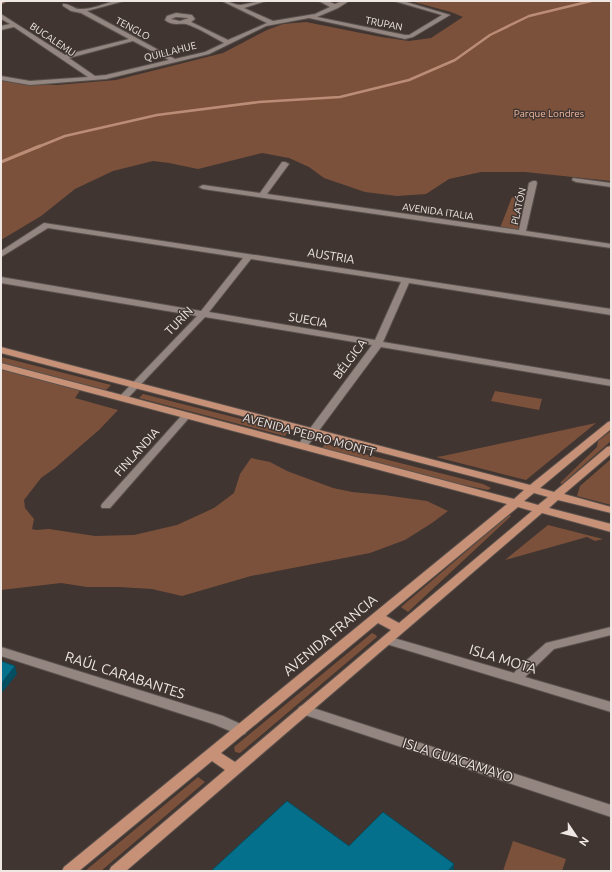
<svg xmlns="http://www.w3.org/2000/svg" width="612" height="872" font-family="Ubuntu,sans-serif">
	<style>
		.green { fill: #7c513c }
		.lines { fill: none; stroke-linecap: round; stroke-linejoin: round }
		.stream-far1 { stroke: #bb8d76; stroke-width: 2.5 }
		.stream { stroke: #bb8d76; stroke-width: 3 }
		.minor-casing { stroke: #5a514d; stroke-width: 2 }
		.major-casing { stroke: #5a514d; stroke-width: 2 }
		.minor { fill: #938680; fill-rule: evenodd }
		.major { fill: #c79178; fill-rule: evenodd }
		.shaded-wall { fill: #034e61 }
		.building { fill: #04708b; stroke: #034e61 }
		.labels { text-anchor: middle; stroke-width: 3; stroke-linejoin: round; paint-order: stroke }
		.far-street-label { font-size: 10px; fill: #eee7e4; stroke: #403530 }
		.far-park-label { font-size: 10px; fill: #f4bca2; stroke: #403530 }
		.street-label { font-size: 12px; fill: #eee7e4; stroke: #403530 }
		.near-street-label { font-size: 14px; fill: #eee7e4; stroke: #403530 }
	</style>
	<rect width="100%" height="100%" fill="#403530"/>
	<path class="green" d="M410 1H611V181L525 172H481L449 179 426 194 397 196 365 192 324 178 309 167 289 158 262 153 198 169 169 163 153 161 113 171 75 189 41 216 1 240V80L31 84 57 85 116 80 223 53 267 30 283 24 306 22 381 37 409 41 431 38 463 17 451 12Z
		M512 197 515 198 519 231 500 228Z
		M1 357 111 385 106 390 1 363Z
		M1 366 81 389 75 398 118 410 99 430 55 468 41 478 24 500 25 508 34 519 32 529 36 530 49 529 95 536 134 535 177 525 214 508 234 493 240 474 251 458 270 462 287 471 333 488 352 492 384 495 427 501 448 511 432 523 405 540 370 553 251 576 182 596 152 589 119 587H87L61 583 1 590Z
		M495 391 542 399 539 410 491 401Z
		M143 394 288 431 285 436 139 398Z
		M596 423 526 480 436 457 443 456Z
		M611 431V441L562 484 560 483 597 447 598 441Z
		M325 444 483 484 491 488 488 490 444 481 322 448Z
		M611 459V505L577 496 580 486Z
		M509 515 511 516 408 612 401 607Z
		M548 525 603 539 595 541 587 537 505 560Z
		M372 633 376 635 377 637 240 753 235 752 234 747Z
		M198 777 205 782 101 871H85Z
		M513 841 566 859 562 871H503Z"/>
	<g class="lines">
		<path class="stream-far1" d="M38 147 65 136 157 115 259 102 340 97 409 80 455 60 490 35 529 16 591 1"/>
		<path class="stream" d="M1 162 40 146"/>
		<defs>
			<path id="minor" d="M114 1H124L87 11 175 59 205 52 224 43C213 37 197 27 186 24 179 23 172 26 165 20L167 16 176 13 192 15 195 19 191 22 228 40 267 23 222 1C229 1 235 5 241 5 249 4 257 1 266 1L244 8 273 21 315 14 330 7 319 1H327L335 4 342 1H349L338 8 317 17 405 35H409L442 15 394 1H403L450 15 413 37 405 39 309 18 266 26 209 54 106 79 30 85 1 80V76L30 81 88 77 14 27 1 30V26L10 24 1 19V14L65 55 129 39 81 13 71 11 63 6V4C70 3 74 10 82 9 92 9 104 4 114 1ZM176 17 188 18H189L180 21 171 19ZM133 41 169 60 106 75 95 76 69 58Z
				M282 162H285L289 164 267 194 519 230 529 183 533 181H536L537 183 526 231 611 244V248L203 189 199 187 203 185 260 193Z
				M573 178 611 183V187L576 182 572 180Z
				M44 223 611 309V315L409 283 383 342 611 380V386L381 347 306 448 302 449 297 446 372 345 205 317 126 400H120L118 398 120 396 197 316 1 283V277L201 311 243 258 48 228 1 257V251ZM251 259 401 282 375 340 209 312Z
				M186 413 191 416 189 418 110 508H102L101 506 102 504 183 414Z
				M611 627V635L554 649 525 677 611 702V712L383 643 381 640 383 637 387 636 514 673 519 667 546 643Z
				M1 647 223 716 245 726 247 730 245 734 240 735 213 724 1 656Z
				M304 705 611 805V817L299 713 298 710 299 707Z"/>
			<path id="major" d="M1 1H7L1 4Z
				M1 347 530 485 608 422 611 421V429L540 488 554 492 607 447 611 446V454L564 494 611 507V513L558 500 549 508 611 524V532L542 513 126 871H109L111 867 225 770 212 761 79 871H62L64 867 507 504 1 369V363L514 499 524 490 1 353ZM534 493 548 497 538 505 524 501ZM518 507 532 511 399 623 386 616ZM378 623 391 630 235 762 221 753Z"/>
		</defs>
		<use href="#minor" class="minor-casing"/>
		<use href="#major" class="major-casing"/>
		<use href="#minor" class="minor"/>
		<use href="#major" class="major"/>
	</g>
	<path class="shaded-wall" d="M15 666 17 674 1 694V684Z
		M454 864V871H448Z"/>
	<path class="building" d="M1 661 15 666 1 684Z
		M287 801 349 846 383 812 454 864 448 871H211Z"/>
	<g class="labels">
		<g class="far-street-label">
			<text transform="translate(384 23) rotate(11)" y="4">TRUPAN</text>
			<text transform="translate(133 28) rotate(28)" y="4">TENGLO</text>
			<text transform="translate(53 39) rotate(34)" y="4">BUCALEMU</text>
			<text transform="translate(170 51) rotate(-14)" y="4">QUILLAHUE</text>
			<text transform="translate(518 206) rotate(-77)" y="4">PLATÓN</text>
			<text transform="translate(438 211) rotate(8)" y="4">AVENIDA ITALIA</text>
		</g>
		<g class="far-park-label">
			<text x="549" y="117">Parque Londres</text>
		</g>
		<g class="street-label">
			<text transform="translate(331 256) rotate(9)" y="4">AUSTRIA</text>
			<text transform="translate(308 320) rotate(10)" y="4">SUECIA</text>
			<text transform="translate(179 321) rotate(-46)" y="4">TURÍN</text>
			<text transform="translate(350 359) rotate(-53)" y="4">BÉLGICA</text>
			<text transform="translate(309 435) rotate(15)" y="4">AVENIDA PEDRO MONTT</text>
			<text transform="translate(137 452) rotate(-48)" y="4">FINLANDIA</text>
		</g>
		<g class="near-street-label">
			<text transform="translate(330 635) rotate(-40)" y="5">AVENIDA FRANCIA</text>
			<text transform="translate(503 659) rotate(17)" y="5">ISLA MOTA</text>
			<text transform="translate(125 675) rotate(18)" y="5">RAÚL CARABANTES</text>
			<text transform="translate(458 760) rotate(18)" y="5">ISLA GUACAMAYO</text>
		</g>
	</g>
	<rect width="612" height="872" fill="none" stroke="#eee7e4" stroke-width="4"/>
	<g transform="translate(576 836) rotate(125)" stroke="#403530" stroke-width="3" paint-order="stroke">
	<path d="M0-3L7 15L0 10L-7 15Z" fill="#eee7e4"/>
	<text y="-6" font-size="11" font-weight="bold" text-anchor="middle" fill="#eee7e4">N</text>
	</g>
</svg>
